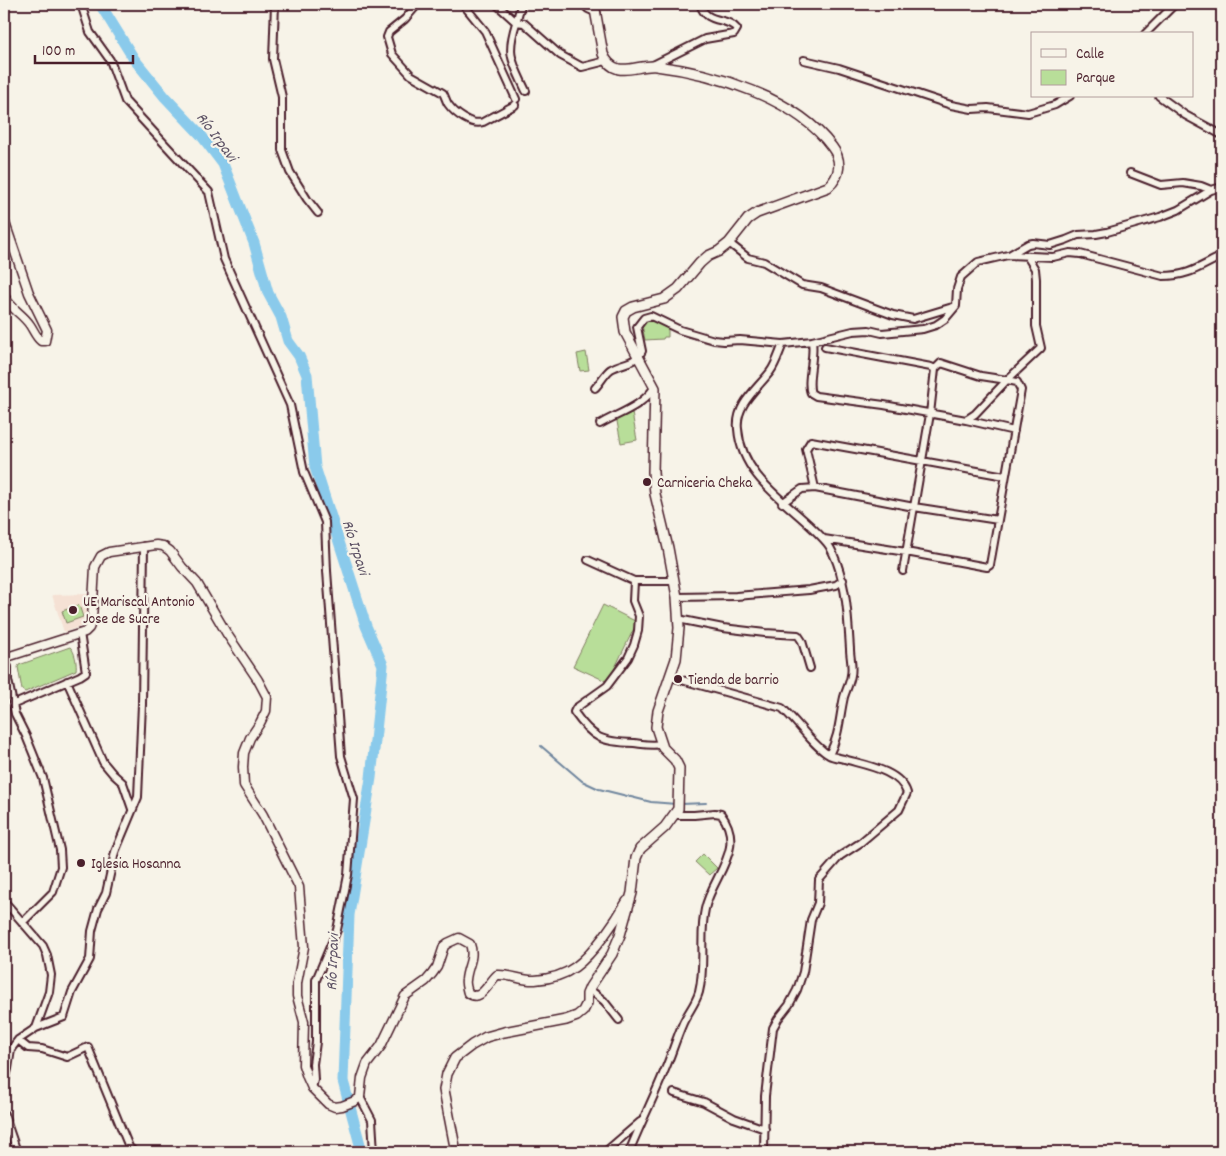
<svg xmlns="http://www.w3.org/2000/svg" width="1226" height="1156" font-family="Dekko,sans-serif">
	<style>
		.built { fill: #f5e1d4 }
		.green { fill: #b8de99; stroke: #817e62 }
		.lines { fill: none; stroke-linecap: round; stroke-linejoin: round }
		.stream { stroke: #70869e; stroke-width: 2 }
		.river { stroke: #8acaeb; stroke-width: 11 }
		.minor-casing { stroke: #4a1f2b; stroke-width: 10 }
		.tertiary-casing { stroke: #4a1f2b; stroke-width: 11 }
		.secondary-casing { stroke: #4a1f2b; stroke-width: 12 }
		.minor { stroke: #f7f3e8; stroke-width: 6 }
		.tertiary { stroke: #f7f3e8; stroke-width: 8 }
		.secondary { stroke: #f7f3e8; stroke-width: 9 }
		.poi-dot { fill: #4a1f2b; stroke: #f7f3e8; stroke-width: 2 }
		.labels { text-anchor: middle; stroke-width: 4.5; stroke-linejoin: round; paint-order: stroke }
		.poi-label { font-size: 15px; fill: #4a1f2b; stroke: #f7f3e8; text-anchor: start }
		.water-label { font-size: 16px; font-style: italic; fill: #5d5265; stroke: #f7f3e8 }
	</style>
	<rect width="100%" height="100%" fill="#f7f3e8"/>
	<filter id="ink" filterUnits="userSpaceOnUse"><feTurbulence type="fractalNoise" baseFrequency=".02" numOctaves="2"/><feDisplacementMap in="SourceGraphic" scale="10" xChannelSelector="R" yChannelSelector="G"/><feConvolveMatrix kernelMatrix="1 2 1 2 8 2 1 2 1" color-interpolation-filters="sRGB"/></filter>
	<g filter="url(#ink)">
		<path class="built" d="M88 594 89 624 64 632 52 595Z"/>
		<path class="green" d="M650 320 668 328V337H664L663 339 645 340 642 325Z
			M586 352 589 370 580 371 577 354Z
			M632 413 637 440 621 443 616 416Z
			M79 605 83 617 66 623 62 611Z
			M603 605 637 622 608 682 573 666Z
			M70 647C75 651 77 664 76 670L25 692 22 690 18 667 19 665Z
			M703 854 717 868 709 875 695 862Z"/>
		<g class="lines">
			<path class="stream" d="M541 746 582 781 599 789 651 802 676 804
				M681 804 706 803"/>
			<path class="river" d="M100 4 134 59 165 97 201 135 223 164 254 243 268 293 281 317 288 341 299 356 307 375 315 467 366 626 383 665 371 778 349 915 343 1081 362 1152"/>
			<defs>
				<path id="minor" d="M81 4 90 32 110 60 125 101 209 192 224 259 290 405 304 472 325 522 327 571 341 756 354 799 348 875 337 930 316 980V1042L313 1064 314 1080 312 1088
					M275 4 273 59 282 97V150L290 172 307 199 318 213
					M418 4 405 19 389 32 387 37 392 54 411 75 443 93C445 96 446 101 448 104 455 114 472 126 483 122L515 105
					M463 4 485 31 516 99
					M496 4 516 22 524 23 560 55 582 67 606 61
					M522 4C519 10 518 16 516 23 506 55 512 61 526 91
					M583 4 588 9 597 13
					M1145 34 1175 4
					M804 60 839 68 951 105 972 109 988 108 1028 113 1055 105 1070 96
					M653 65 705 39 734 34 737 29C727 16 706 25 700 4
					M1159 96 1185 115 1222 135
					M1130 173 1161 185 1183 183 1201 186 1211 190
					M729 243 748 258 764 262 802 285 821 288 893 315 913 319 956 306
					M1009 255 1028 244 1033 243 1050 245 1066 240 1078 235 1096 234 1107 232 1160 217 1178 210 1211 190 1222 187
					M812 341C815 357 806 382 811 393L816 396 884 405 966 420 975 414 1007 380 1017 382 1021 390 990 565 987 567 906 552 824 539
					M783 344C779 353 776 364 770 372 757 389 735 405 738 429 742 482 797 507 827 543 832 549 834 556 837 563 847 591 848 619 850 649 850 657 853 667 851 675 850 683 846 690 844 697 839 719 840 734 829 755
					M825 347 931 367 935 369
					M595 388C600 383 605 373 611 369 623 362 635 364 642 351L637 327 644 318 651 316 680 330 714 340 724 341 740 340 783 344 812 341 853 331 869 330 882 333 923 329 936 325 945 319 956 306 957 289 961 277 978 262 1008 255 1053 257 1070 253 1080 254 1163 276C1189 276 1199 267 1222 256
					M966 420 1014 431
					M600 424C619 413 641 407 654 388
					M815 488 806 449 811 441 1005 476
					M782 503 802 489 815 488 914 507 998 520
					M588 560 634 581H674
					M903 571 930 414 935 369 941 363 981 376 1007 380 1041 348 1036 326V279L1035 269 1027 256
					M634 581 633 601 639 616 638 631 634 645 628 658 607 686 576 708 574 712C593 739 602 742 634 743 643 744 652 746 661 744
					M677 597 736 596 809 590 836 585 843 580
					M678 619 723 628 765 633 798 635 802 641 810 668
					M4 663 8 667V680L15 714 26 736 43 778 60 850 61 867 53 892 22 923
					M671 677 782 708C797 721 813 746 829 755 833 757 840 758 844 759 864 765 900 770 907 793L899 810 860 843 840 856 819 880 818 903 811 920 803 972 797 990 789 1005 778 1019 773 1028 765 1096 764 1152
					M67 681 103 762 113 774 123 783 132 809
					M12 705 80 676 86 672 80 633
					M4 901 43 946 47 955 51 975 49 992 36 1028 18 1040 11 1049 8 1069 4 1085
					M589 989 604 1001 619 1020
					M36 1028 64 1017 72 992 90 959 92 931 98 909 106 893 115 852 138 797 142 704 144 546
					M18 1040 28 1048 42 1049 67 1057 88 1047 129 1147 134 1152
					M674 1093 704 1102 734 1118 765 1129
					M360 1097 372 1120 374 1152
					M4 1114 17 1152
					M605 1152 640 1122
					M629 1152C640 1125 653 1099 664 1072 671 1056 676 1039 683 1023 688 1012 696 1003 699 992 706 965 699 936 705 909 712 876 747 849 721 814L715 813 694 815H675"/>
				<path id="tertiary" d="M4 220 29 293 47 330 45 341H41C36 337 34 331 30 325 22 313 9 308 4 295
					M4 658 85 632 89 628 92 620 95 567 101 556 109 552 156 545 163 546 170 551 182 567 197 583 227 634 258 680 267 697 266 711 260 723 250 738 244 753 243 767 244 785 263 815 299 887 304 947 297 983V996L304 1022 303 1065 307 1077 312 1088 328 1104 335 1107 342 1106 355 1101 360 1097 362 1078 367 1064 381 1046 405 996 426 981 432 974 437 967 444 946 448 943 459 938 470 944C475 958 467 966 466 980 465 984 467 989 468 993 481 1003 488 983 497 975 511 974 522 981 535 980 549 979 563 976 575 967 594 953 615 922 627 901"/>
				<path id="secondary" d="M456 1152 444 1090 447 1074 455 1058 472 1045 486 1037 504 1032 566 1020 577 1016 583 1011 587 1003V994L590 987 612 954 620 935 632 893 636 858 640 849 665 827 678 809 679 768 675 760 663 748 656 727 658 711 676 659 679 628 677 597 668 548 655 494 653 472 655 388 625 332 623 317 626 311 633 307 664 299 678 289 700 263 708 256 719 251 729 243 748 219 757 213 828 187C841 176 842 160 832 147 796 98 714 73 656 66 636 64 615 81 603 54L594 4"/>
			</defs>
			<use href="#minor" class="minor-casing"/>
			<use href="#tertiary" class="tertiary-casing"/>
			<use href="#secondary" class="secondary-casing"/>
			<use href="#minor" class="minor"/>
			<use href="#tertiary" class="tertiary"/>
			<use href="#secondary" class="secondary"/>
		</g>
	</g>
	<g class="poi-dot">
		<circle cx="647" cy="482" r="5"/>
		<circle cx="73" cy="610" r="5"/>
		<circle cx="678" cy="679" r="5"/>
		<circle cx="81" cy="863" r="5"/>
	</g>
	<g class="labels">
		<g class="poi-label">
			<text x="657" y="487">Carniceria Cheka</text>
			<text x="83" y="606">UE Mariscal Antonio<tspan x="83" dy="17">Jose de Sucre</tspan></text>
			<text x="688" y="684">Tienda de barrio</text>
			<text x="91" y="868">Iglesia Hosanna</text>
		</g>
		<g class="water-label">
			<text transform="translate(218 136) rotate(53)" y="6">Río Irpavi</text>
			<text transform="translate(357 547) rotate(72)" y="6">Río Irpavi</text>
			<text transform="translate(331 962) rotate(-88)" y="6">Río Irpavi</text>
		</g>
	</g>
	<rect width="1226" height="1156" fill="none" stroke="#f7f3e8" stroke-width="20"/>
	<rect x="10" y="10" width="1206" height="1136" fill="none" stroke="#4a1f2b" stroke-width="2" filter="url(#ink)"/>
	<rect x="1031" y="32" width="162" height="65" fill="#f7f3e8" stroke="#b29e9c"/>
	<rect x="1041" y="49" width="25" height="8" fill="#f7f3e8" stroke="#b29e9c"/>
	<text x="1076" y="58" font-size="15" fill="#4a1f2b">Calle</text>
	<rect x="1041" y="70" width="25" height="15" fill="#b8de99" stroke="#b29e9c"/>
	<text x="1076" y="82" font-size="15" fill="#4a1f2b">Parque</text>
	<path d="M35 55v8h98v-8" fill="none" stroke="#4a1f2b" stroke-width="2.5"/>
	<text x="42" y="55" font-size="15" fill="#4a1f2b" stroke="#f7f3e8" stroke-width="4" paint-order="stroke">100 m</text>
</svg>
